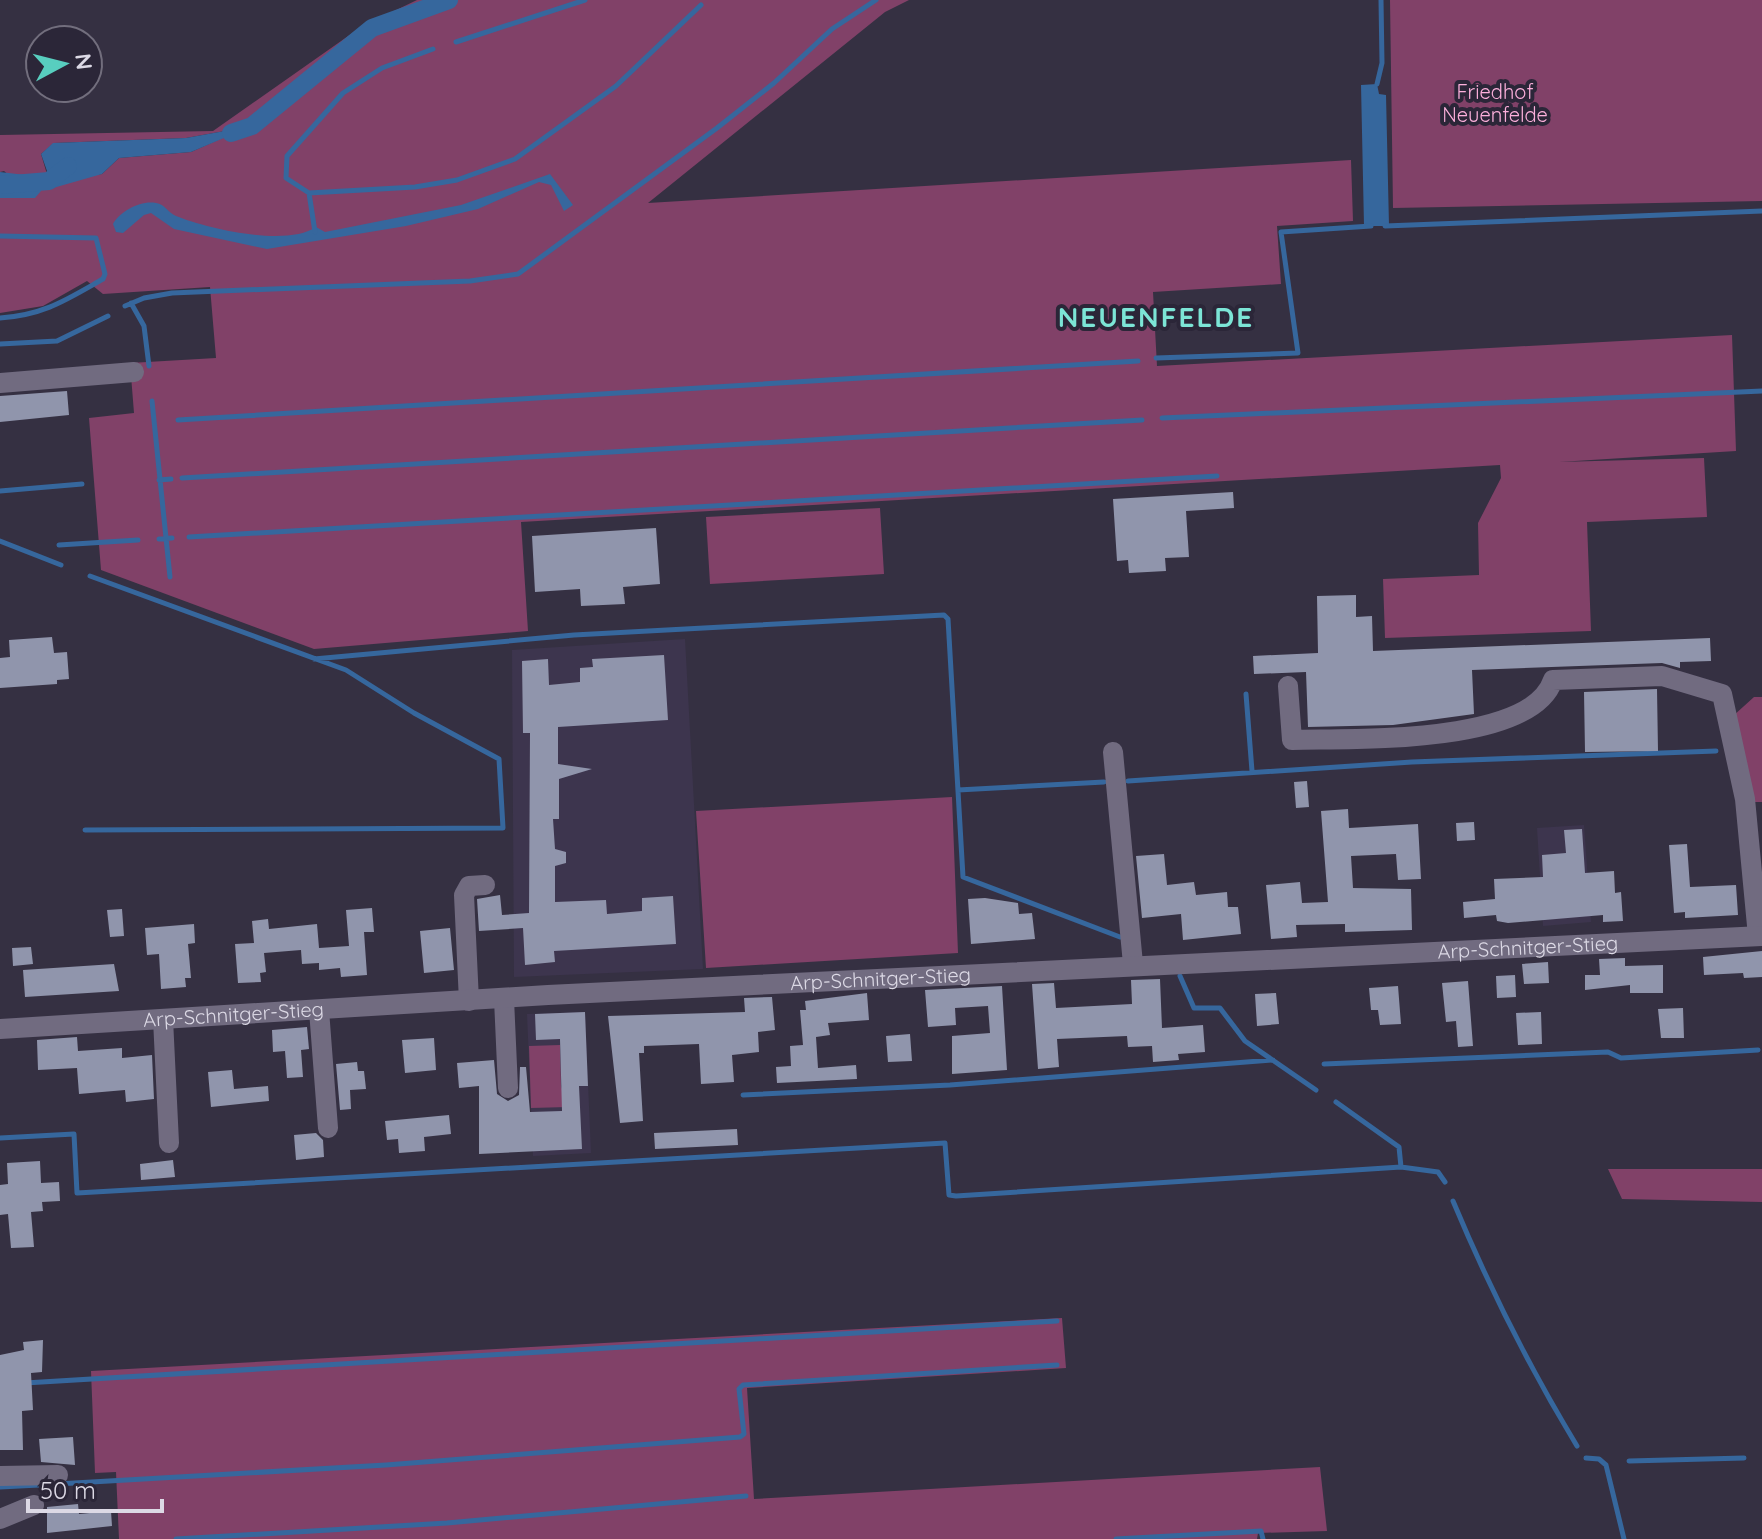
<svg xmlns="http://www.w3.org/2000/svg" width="1762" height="1539" font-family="Quicksand,sans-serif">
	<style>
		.built { fill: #3d354e }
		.green { fill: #814168; fill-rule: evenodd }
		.water { fill: #36679d }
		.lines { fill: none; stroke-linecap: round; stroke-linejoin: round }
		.stream { stroke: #36679d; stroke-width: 5 }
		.canal { stroke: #36679d; stroke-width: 18 }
		.building { fill: #9095ac }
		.minor { stroke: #716b80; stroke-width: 20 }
		.labels { text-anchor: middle; stroke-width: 8; stroke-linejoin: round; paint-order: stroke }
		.park-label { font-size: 20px; fill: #fdb0dc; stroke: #2b2638 }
		.street-label { font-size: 20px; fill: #dcd9e5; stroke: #2b2638 }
		.district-label { font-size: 28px; font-weight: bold; letter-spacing: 2px; fill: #7ce5d6; stroke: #2b2638 }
	</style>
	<rect width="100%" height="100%" fill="#353042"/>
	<path class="built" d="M685 639 703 969 514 977 512 650Z
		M1584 825 1591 922 1543 926 1537 828Z
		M585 1012 591 1153 533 1156 527 1014Z"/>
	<path class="green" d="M417 0H909L885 12 648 203 1351 160 1353 221 1277 226 1281 284 1153 292 1157 366 1732 335 1736 451 1559 462 1704 458 1707 517 1587 522 1591 631 1385 638 1383 579 1479 575 1478 523 1501 478 1500 465 521 522 528 631 314 649 101 570 89 418 134 413 130 363 216 358 210 287 103 294 87 281 43 306 0 313V198H35L4 171 0 172V135L213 131 361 27ZM247 127 191 152 119 158 102 174 49 181 41 154 54 143 186 138Z
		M1390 0H1762V201L1393 208Z
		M880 508 884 574 710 584 706 517Z
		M1754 697H1762V802H1752L1733 716Z
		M952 797 958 953 706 968 696 811Z
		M560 1045 561 1086 568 1107 531 1108 529 1046Z
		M1608 1169H1762V1202L1622 1199Z
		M1062 1318 1066 1368 747 1388 754 1499 1320 1467 1327 1531 1258 1533 1257 1539H119L116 1472 95 1473 91 1371Z"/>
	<path class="water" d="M1377 84 1379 94 1386 95 1389 226H1364L1361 85Z
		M252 126 191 152 119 158 102 174 53 188 41 154 53 143 186 138Z
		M0 172 34 176 41 191 35 198H0Z
		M550 174 573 205 564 211 551 185 539 182 478 209 406 226 267 249 174 229 151 213 144 215 123 233 116 232 113 224C120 211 141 200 156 203 165 204 168 213 176 216 208 229 287 247 316 227L325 232 461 205Z"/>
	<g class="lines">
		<path class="stream" d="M456 42 585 0
			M433 49 382 68 343 93 287 156 286 178 309 193 415 187 457 180 515 159 616 86 701 5
			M1377 84 1382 63 1381 0
			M309 193 315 232
			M1385 226 1762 211
			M0 236 96 238 105 274 103 279C66 300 44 315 0 318
			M131 303 144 326 149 366
			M125 306 144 298 172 293 470 281 518 274 717 128 774 83 832 29 876 0
			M0 344 57 341 108 316
			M1156 358 1298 353 1281 232 1371 226
			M152 401 170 577
			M1162 418 1762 391
			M178 420 1138 361
			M182 478 1142 420
			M159 480 171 479
			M0 491 82 484
			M189 537 1217 476
			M159 539 172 538
			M0 541 61 565
			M59 545 138 540
			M314 659 574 635 944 615 948 619 963 877 1120 937
			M1246 694 1252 771
			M1128 781 1412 762 1716 751
			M958 790 1104 782
			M85 830 503 828 499 759 414 713 346 670 90 576
			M1180 976 1194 1008H1220L1245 1041 1316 1090
			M1324 1064 1608 1052 1621 1058 1758 1050
			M743 1095 950 1085 1273 1060
			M1336 1102 1399 1147 1401 1167
			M0 1138 74 1134 77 1193 945 1143 949 1195 956 1196 1401 1167 1438 1172 1445 1182
			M1453 1201C1489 1287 1529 1367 1577 1446
			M25 1383 1057 1321
			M1586 1458 1599 1459 1606 1465 1624 1539
			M1629 1461 1744 1458
			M57 1484 386 1465 740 1437 744 1434 739 1389 743 1385 1057 1365
			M0 1487 39 1485
			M176 1539 447 1523 746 1496
			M1116 1539 1261 1531 1263 1539"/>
		<path class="canal" d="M231 133 252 126 372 28 449 0
			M0 185 49 181 68 166"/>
	</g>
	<path class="building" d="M67 391 69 415 0 422V396Z
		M1233 492 1234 508 1186 511 1189 557 1165 558 1166 571 1129 573 1128 560 1117 561 1113 499Z
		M656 528 660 584 623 587 625 604 581 606 580 589 535 592 532 536Z
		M1356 595V617L1372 616 1373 651 1710 638 1711 661 1680 662V668L1662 663 1472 670 1474 714 1393 725 1308 727 1306 672 1254 674 1253 656 1318 653 1317 596Z
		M52 637 54 653 67 652 69 679 57 680V684L0 688V658L10 657 9 640Z
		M664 655 668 720 558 727V764L592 769 559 779V819H553L555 849 566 852V863L555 866V902L606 900 607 914 642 911V898L673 896 676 944 554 951 555 962 525 965 523 928 479 931 477 899 500 895 502 915 529 913 530 733H523L522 661 548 659 549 685 580 682V668L593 667 592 659Z
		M1657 689 1658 751 1585 752 1584 692Z
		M1307 781 1309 807 1296 808 1294 782Z
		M1348 809 1349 828 1418 824 1421 879 1398 880 1396 854 1351 856 1353 888 1411 889 1412 930 1345 932V924L1296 925 1297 937 1271 939 1266 885 1300 882 1302 903 1328 902 1321 811Z
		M1474 822 1475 840 1457 841 1456 823Z
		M1582 829 1585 873 1614 871 1615 893 1621 892 1623 921 1603 922V915L1508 923 1497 921 1496 915 1464 918 1463 902 1495 899 1494 879 1543 877 1542 855 1566 853 1564 830Z
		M1687 844 1690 887 1736 885 1738 915 1685 918V912L1674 913 1669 845Z
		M1164 854 1167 885 1194 882 1196 895 1227 892 1228 907H1238L1241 934 1183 940 1181 914 1142 918 1136 856Z
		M985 898 1018 903 1019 914 1032 913 1035 939 971 944 968 899Z
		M372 908 374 932H364L367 975 341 977 340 968 319 970V963L302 964 301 950 264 953 266 972 260 973 261 982 238 983 235 944 254 943 252 921 268 919 269 929 317 924 319 948 349 946 346 910Z
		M122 909 124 936 110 937 107 910Z
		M194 924 195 943 188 944 191 978H185L186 987 161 989 159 954 147 955 145 928Z
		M450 928 454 970 424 973 420 931Z
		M31 947 33 964 13 966 12 948Z
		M1762 951V977L1744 978 1743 973 1704 975 1703 957Z
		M1625 958V966L1663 965V993H1630V985L1585 990V975H1600L1599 959Z
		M1548 962 1549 983 1524 984 1522 964Z
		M114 964 119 991 25 997 23 970Z
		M1515 975 1516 997 1497 998 1496 976Z
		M1160 979 1162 1028 1203 1025 1205 1052 1178 1054 1179 1060 1153 1062 1152 1046 1128 1047 1127 1036 1057 1039 1059 1067 1038 1069 1032 984 1054 983 1056 1008 1132 1004 1131 980Z
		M1468 981 1473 1046 1458 1047 1456 1021 1446 1022 1442 983Z
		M1002 986 1007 1070 952 1074V1036L990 1033 988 1006 955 1008 956 1025 928 1027 925 990Z
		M1398 986 1401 1024 1380 1025 1378 1010H1371L1369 988Z
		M867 993 869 1020 828 1023 830 1035 816 1037 818 1068 856 1065 857 1079 777 1083 776 1067 791 1066 790 1046 803 1045 800 1010H806L805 1001Z
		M1276 993 1279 1024 1257 1026 1255 994Z
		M772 997 775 1030 758 1032 759 1052 732 1055 734 1082 701 1084 699 1044 644 1046V1053H639L643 1121 620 1123 608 1016 745 1012 744 998Z
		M1683 1008 1684 1038H1661L1658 1009Z
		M585 1012 588 1086H579L582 1149 479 1154V1086L459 1088 457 1063 494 1060 497 1094 508 1101 519 1095 520 1067H526L530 1112 562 1111 560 1039 536 1040 535 1014Z
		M1541 1012 1542 1044 1518 1045 1516 1013Z
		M307 1027 309 1049 301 1050 303 1077 287 1078 285 1051 273 1052 272 1030Z
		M910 1034 912 1061 888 1062 886 1036Z
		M77 1037 78 1051 122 1048V1058L152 1055 154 1099 126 1102 125 1090 79 1094 77 1068 38 1070 37 1040Z
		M434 1038 436 1070 405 1073 402 1040Z
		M357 1062 358 1071H364L366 1089 350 1090 351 1109 340 1110 336 1064Z
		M232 1070 234 1089 268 1086 269 1101 211 1107 208 1072Z
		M449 1115 451 1134 424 1137 425 1151 399 1153 398 1139 387 1140 385 1121Z
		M737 1129 738 1145 655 1149 654 1133Z
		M316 1133 323 1140 324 1157 296 1160 294 1135Z
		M173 1160 175 1177 141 1180 140 1164Z
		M40 1161 41 1183 59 1182 60 1201 42 1202 43 1211 31 1212 34 1247 11 1248 8 1214 0 1215V1185L8 1184 7 1163Z
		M43 1340 42 1372 31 1373 33 1410 22 1411 23 1450H0V1355L24 1350 23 1342Z
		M73 1437 75 1465 41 1462 39 1439Z
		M78 1504 79 1514 111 1511 112 1526 47 1533V1507Z"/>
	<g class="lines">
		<g class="minor">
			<path d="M0 383 134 372"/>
			<path d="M1288 686 1292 740C1350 738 1531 746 1553 680L1662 676 1722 694 1745 799 1758 936"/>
			<path d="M1113 752 1133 964"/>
			<path d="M504 999 508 1088"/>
			<path d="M469 1001 464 895 469 886 485 885"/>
			<path d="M319 1010 328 1128"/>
			<path d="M163 1019 169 1143"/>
			<path id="s1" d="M0 1029 548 995 1762 936"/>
			<path d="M0 1476 58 1475"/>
			<path d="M0 1519 34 1505"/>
		</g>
	</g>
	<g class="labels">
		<g class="park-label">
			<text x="1495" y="99">Friedhof<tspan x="1495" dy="23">Neuenfelde</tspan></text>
		</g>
		<g class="street-label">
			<text dy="7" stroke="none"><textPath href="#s1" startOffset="1530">Arp-Schnitger-Stieg</textPath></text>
			<text dy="7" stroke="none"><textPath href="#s1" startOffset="882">Arp-Schnitger-Stieg</textPath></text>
			<text dy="7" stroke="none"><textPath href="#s1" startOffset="234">Arp-Schnitger-Stieg</textPath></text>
		</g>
		<g class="district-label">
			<text x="1156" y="327">NEUENFELDE</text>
		</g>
	</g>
	<g transform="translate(64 64) rotate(83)"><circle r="38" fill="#2b2638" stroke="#726e7d" stroke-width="2"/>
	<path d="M0-6L14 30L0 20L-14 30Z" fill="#58cebf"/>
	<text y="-12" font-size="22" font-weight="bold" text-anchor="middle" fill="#dcd9e5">N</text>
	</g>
	<path d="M28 1499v12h134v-12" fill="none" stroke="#dcd9e5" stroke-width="4"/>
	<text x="40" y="1499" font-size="24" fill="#dcd9e5" stroke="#2b2638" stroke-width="6" paint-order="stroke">50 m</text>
</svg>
